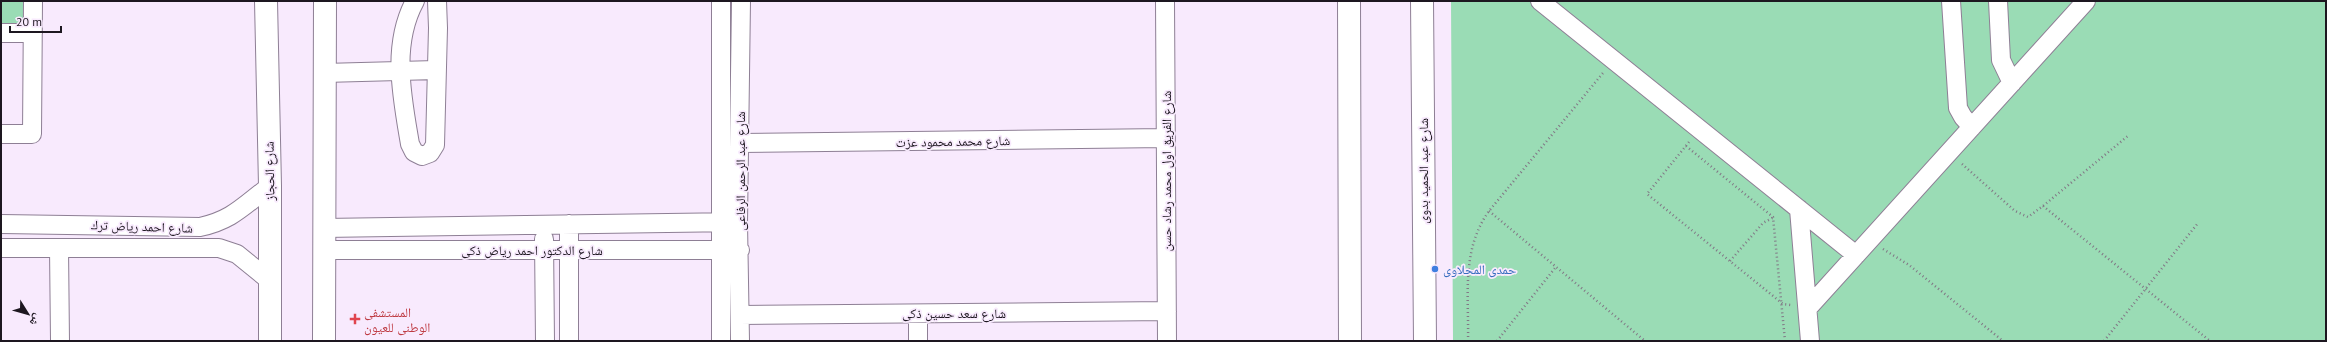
<svg xmlns="http://www.w3.org/2000/svg" width="2327" height="342" font-family="'PT Sans','Noto Naskh Arabic',sans-serif">
	<style>
		.green { fill: #9adcb5 }
		.lines { fill: none; stroke-linecap: round; stroke-linejoin: round }
		.minor-casing { stroke: #8e7f95; stroke-width: 20 }
		.major-casing { stroke: #8e7f95; stroke-width: 24 }
		.path { stroke: #817785; stroke-width: 2.5; stroke-dasharray: 1 3; stroke-linecap: butt }
		.minor { stroke: #fff; stroke-width: 18 }
		.major { stroke: #fff; stroke-width: 22 }
		.shop-dot { fill: #3f7fe0; stroke: #f8eafd; stroke-width: 1.5 }
		.health-dot { fill: #e0444e; stroke: #f8eafd; stroke-width: 1.5 }
		.labels { text-anchor: middle; stroke-width: 3.5; stroke-linejoin: round; paint-order: stroke }
		.street-label { font-size: 13px; fill: #1d1720; stroke: #f8eafd }
		.shop-label { font-size: 13px; fill: #366cbe; stroke: #f8eafd; text-anchor: start }
		.health-label { font-size: 13px; fill: #be3a42; stroke: #f8eafd; text-anchor: start }
	</style>
	<rect width="100%" height="100%" fill="#f8eafd"/>
	<path class="green" d="M1 1H25V26L1 27Z
		M1451 1H2326V341H1453Z"/>
	<g class="lines">
		<defs>
			<path id="minor" d="M415 1C391 45 402 97 410 144L414 152 422 156 430 153 435 145 438 28 437 1
				M1165 1 1167 341
				M1540 1 1856 255
				M1951 1 1958 108 1963 117 1972 127
				M1998 1 2001 60 2012 83
				M1 33H33
				M324 73 436 70
				M1 134H32L33 1
				M740 143 1166 138
				M1799 209 1810 341
				M1 224 200 227C233 220 244 205 270 186
				M569 224V341
				M323 228 738 222
				M544 239 545 341
				M1 248H219L237 254 269 280
				M59 248 60 341
				M324 250H740
				M1808 308 2086 1
				M918 314V341
				M740 315 1167 311
				M721 341V1
				M740 341 738 222 741 1"/>
			<path id="major" d="M266 1 270 186V341
				M1349 1 1350 341
				M1422 1 1425 341
				M324 341 325 1"/>
		</defs>
		<use href="#minor" class="minor-casing"/>
		<use href="#major" class="major-casing"/>
		<path class="path" d="M1689 142 1647 194 1783 304 1791 305
			M1686 146 1773 217 1785 341
			M1962 164 2015 211 2028 217 2043 206 2129 135
			M2043 206 2210 341
			M1489 211 1645 341
			M1883 249 1909 265 2003 341
			M1730 261 1763 223 1774 217
			M1468 341C1469 295 1461 250 1489 211L1603 73
			M1497 341 1555 268
			M2104 341 2198 223"/>
		<use href="#minor" class="minor"/>
		<use href="#major" class="major"/>
	</g>
	<circle class="shop-dot" cx="1435" cy="269" r="4"/>
	<path class="health-dot" d="M353 313h4v4h4v4h-4v4h-4v-4h-4v-4h4z"/>
	<g class="labels">
		<g class="street-label">
			<text transform="translate(953 141) rotate(-1)" y="5">شارع محمد محمود عزت</text>
			<text transform="translate(269 171) rotate(-91)" y="5">شارع الحجاز</text>
			<text transform="translate(740 171) rotate(-90)" y="5">شارع عبد الرحمن الرفاعى</text>
			<text transform="translate(1166 171) rotate(-90)" y="5">شارع الفريق اول محمد رشاد حسن</text>
			<text transform="translate(1423 171) rotate(-90)" y="5">شارع عبد الحميد بدوى</text>
			<text transform="translate(142 226) rotate(2)" y="5">شارع احمد رياض ترك</text>
			<text x="532" y="255">شارع الدكتور احمد رياض ذكى</text>
			<text x="954" y="318">شارع سعد حسين ذكى</text>
		</g>
		<g class="shop-label">
			<text x="1443" y="274">حمدى المحلاوى</text>
		</g>
		<g class="health-label">
			<text x="364" y="317">المستشفى<tspan x="364" dy="15">الوطنى للعيون</tspan></text>
		</g>
	</g>
	<rect width="2327" height="342" fill="none" stroke="#1d1720" stroke-width="4"/>
	<g transform="translate(28 314) rotate(127)" stroke="#f8eafd" stroke-width="3" paint-order="stroke">
	<path d="M0-3L7 15L0 10L-7 15Z" fill="#1d1720"/>
	<text y="-6" font-size="11" font-weight="bold" text-anchor="middle" fill="#1d1720">ش</text>
	</g>
	<path d="M10 26v6h51v-6" fill="none" stroke="#1d1720" stroke-width="2"/>
	<text x="16" y="26" font-size="12" fill="#1d1720" stroke="#f8eafd" stroke-width="3" paint-order="stroke">20 m</text>
</svg>
